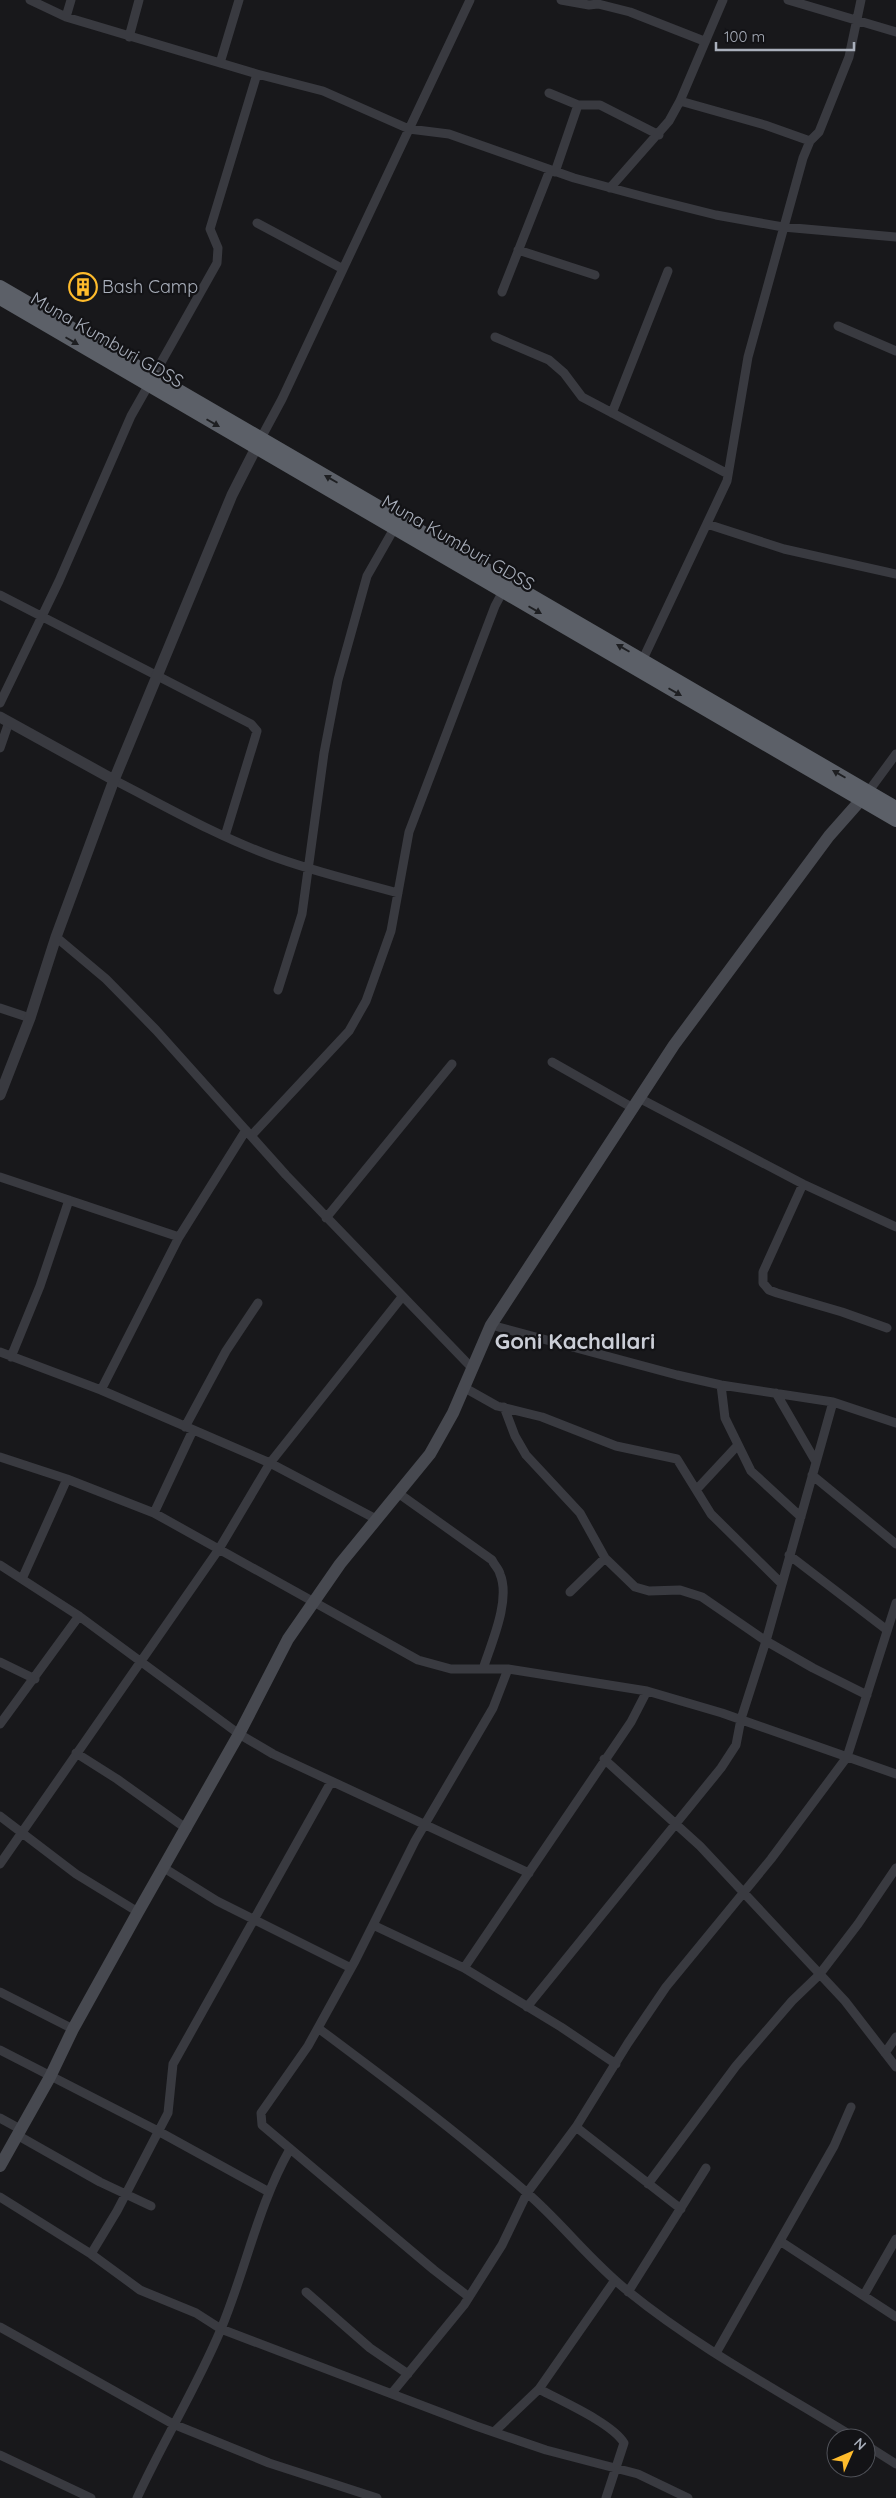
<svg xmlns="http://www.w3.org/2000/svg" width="896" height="2498" font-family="Quicksand,sans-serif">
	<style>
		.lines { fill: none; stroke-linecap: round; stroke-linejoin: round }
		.minor { stroke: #393a40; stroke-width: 9 }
		.tertiary { stroke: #393a40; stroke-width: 11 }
		.secondary { stroke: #474950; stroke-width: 12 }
		.trunk { stroke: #5c6068; stroke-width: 14 }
		.oneway { fill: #1e1f22 }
		.labels { text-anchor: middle; stroke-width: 4.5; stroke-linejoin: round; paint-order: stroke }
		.poi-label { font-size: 18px; fill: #a9afbb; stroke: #131316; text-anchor: start }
		.street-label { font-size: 18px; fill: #a9afbb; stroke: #131316 }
		.district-label { font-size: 22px; font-weight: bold; fill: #cbced7; stroke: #131316 }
	</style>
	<rect width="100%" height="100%" fill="#18181b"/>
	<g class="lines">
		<path class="minor" d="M30 0 66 17 257 74 210 229 218 248 217 263 154 375
			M561 0 589 5 598 4 630 12 704 41
			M788 0 896 32
			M66 17 71 0
			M129 37 139 0
			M220 63 239 0
			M257 74 323 91 409 129 449 134 574 178 652 199 716 215 783 227 896 237
			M549 93 578 105H600L659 135
			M680 101 765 125 810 141
			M555 172 578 105
			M610 188 669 121 680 101 723 0
			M257 223 343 269 470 0
			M518 250 595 275
			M502 292 550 170
			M838 326 896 351
			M495 337 549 360 564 373 582 397 728 474
			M612 413 668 271
			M261 438 282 399 343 269
			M707 524 784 549 896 574
			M0 595 251 724 257 731 255 738 225 836
			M643 659 727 481 748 357 803 158 810 141 819 132 849 57 861 0
			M0 703 59 581 131 416 148 386
			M0 748 9 722
			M114 780C165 806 215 835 269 855 311 871 355 881 398 893
			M868 792 896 754
			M56 937 106 979 156 1030 286 1175 471 1367
			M278 990 302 914 324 753 338 680 367 576 395 527
			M0 1008 30 1018
			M552 1062 633 1108
			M639 1098 803 1184 896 1227
			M251 1136 349 1031 366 1001 391 931 409 832 495 606 503 591
			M0 1177 179 1237
			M803 1184 763 1272V1283L769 1290 777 1293 842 1312 887 1328
			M326 1218 452 1064
			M491 1325 677 1375 721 1385 833 1402 896 1423
			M0 1352 101 1390 270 1463 376 1519
			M11 1357 40 1286 69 1200
			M721 1385 725 1418 751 1471 801 1517
			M465 1388 497 1406 542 1417 616 1446 677 1459 711 1514 782 1584
			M101 1390 179 1237 246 1130
			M776 1393 816 1462
			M504 1407 515 1436 526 1455 580 1513 605 1558 635 1587 649 1591 680 1590 702 1597 766 1641 813 1668 867 1695
			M185 1427 226 1351 258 1303
			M0 1457 67 1479 154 1513 418 1660 451 1669H508L647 1691 722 1713 896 1774
			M812 1475 896 1544
			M697 1489 737 1446
			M398 1493 492 1560C494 1565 499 1569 500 1574 511 1600 491 1644 483 1669
			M154 1513 193 1430
			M789 1555 887 1630
			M0 1565 79 1616 239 1734 273 1754 529 1873
			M22 1579 67 1479
			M570 1592 605 1558
			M0 1662 35 1679
			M0 1724 79 1616
			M76 1753 117 1779 187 1829
			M604 1759 700 1846 845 2001 896 2067
			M0 1816 76 1874 138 1912
			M0 1864 219 1549 270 1463 402 1297
			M164 1868 217 1901 351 1968
			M373 1925 464 1968 561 2027 616 2064
			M464 1968 631 1722 647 1691
			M0 1992 73 2029
			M527 2007 721 1768 736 1745 741 1719 766 1641 833 1402
			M318 2028C389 2081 460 2134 526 2192 562 2223 591 2262 629 2292 698 2348 779 2391 855 2438
			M0 2050 158 2131 269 2192
			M885 2053 896 2037
			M0 2118 20 2129
			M576 2127 681 2209
			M17 2135 100 2182 151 2206
			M648 2184 736 2066 792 2001 819 1975 858 1924 896 1868
			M0 2197 91 2254 140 2290 196 2313 221 2329 476 2426 546 2450 638 2474 688 2498
			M780 2241 896 2317
			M91 2254 117 2211 168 2113 173 2064 331 1782
			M306 2292 370 2348 408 2374
			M628 2292 706 2168
			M864 2295 896 2239
			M469 2297 434 2270 262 2125 261 2113 308 2046 355 1961 415 1841 493 1708 508 1669
			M0 2327 173 2424 269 2463 377 2498
			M716 2353 834 2146 851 2107
			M539 2389C561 2401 612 2423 624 2443L606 2498
			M392 2393 464 2305 502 2245 527 2193 576 2127 628 2043 666 1987 771 1859 847 1757 896 1603
			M494 2432 539 2389 615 2280
			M866 2445 896 2464
			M0 2455 91 2498
			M137 2498C163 2441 197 2387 221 2329 246 2269 258 2205 290 2149"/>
		<path class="tertiary" d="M0 717 114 780
			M0 1095 30 1018 56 937 114 780 232 495 260 440"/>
		<path class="secondary" d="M0 2166 50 2077 73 2029 138 1912 239 1734 288 1639 340 1564 430 1454 453 1413 491 1325 674 1045 829 836 867 793"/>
		<path class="trunk" d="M0 287 896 808
			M0 298 896 820"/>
	</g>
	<defs><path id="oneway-solid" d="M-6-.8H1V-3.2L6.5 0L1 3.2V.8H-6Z" transform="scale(1.25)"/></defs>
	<g class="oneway">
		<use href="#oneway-solid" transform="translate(72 341) rotate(30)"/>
		<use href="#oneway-solid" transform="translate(213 423) rotate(30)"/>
		<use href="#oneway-solid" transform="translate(331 479) rotate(-150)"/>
		<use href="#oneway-solid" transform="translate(535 610) rotate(30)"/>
		<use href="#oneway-solid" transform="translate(623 648) rotate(-150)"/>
		<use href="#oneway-solid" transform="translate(675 692) rotate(30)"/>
		<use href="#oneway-solid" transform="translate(839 774) rotate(-150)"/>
	</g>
	<defs>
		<symbol id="building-ring" viewBox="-11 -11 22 22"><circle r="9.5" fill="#131316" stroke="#ffbc2c" stroke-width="1.5"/><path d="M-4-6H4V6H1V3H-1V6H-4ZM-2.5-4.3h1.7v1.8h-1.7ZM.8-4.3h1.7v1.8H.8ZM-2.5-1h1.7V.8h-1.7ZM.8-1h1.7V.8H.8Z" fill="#ffbc2c"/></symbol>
	</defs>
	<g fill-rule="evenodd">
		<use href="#building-ring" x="67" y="271" width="32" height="32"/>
	</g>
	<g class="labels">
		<g class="poi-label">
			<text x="102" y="293">Bash Camp</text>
		</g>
		<g class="street-label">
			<text transform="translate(107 340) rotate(30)" y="6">Muna Kumburi GDSS</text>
			<text transform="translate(458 543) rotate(30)" y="6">Muna Kumburi GDSS</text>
		</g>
		<g class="district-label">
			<text x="575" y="1349">Goni Kachallari</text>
		</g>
	</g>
	<g transform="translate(851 2453) rotate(45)"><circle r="24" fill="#131316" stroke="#4f5158"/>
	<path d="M0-4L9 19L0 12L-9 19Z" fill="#ffbc2c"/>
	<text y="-8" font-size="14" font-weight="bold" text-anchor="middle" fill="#a9afbb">N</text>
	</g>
	<path d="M716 42v8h138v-8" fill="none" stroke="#a9afbb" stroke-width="2.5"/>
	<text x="724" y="42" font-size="15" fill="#a9afbb" stroke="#131316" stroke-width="4" paint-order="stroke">100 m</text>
</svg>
